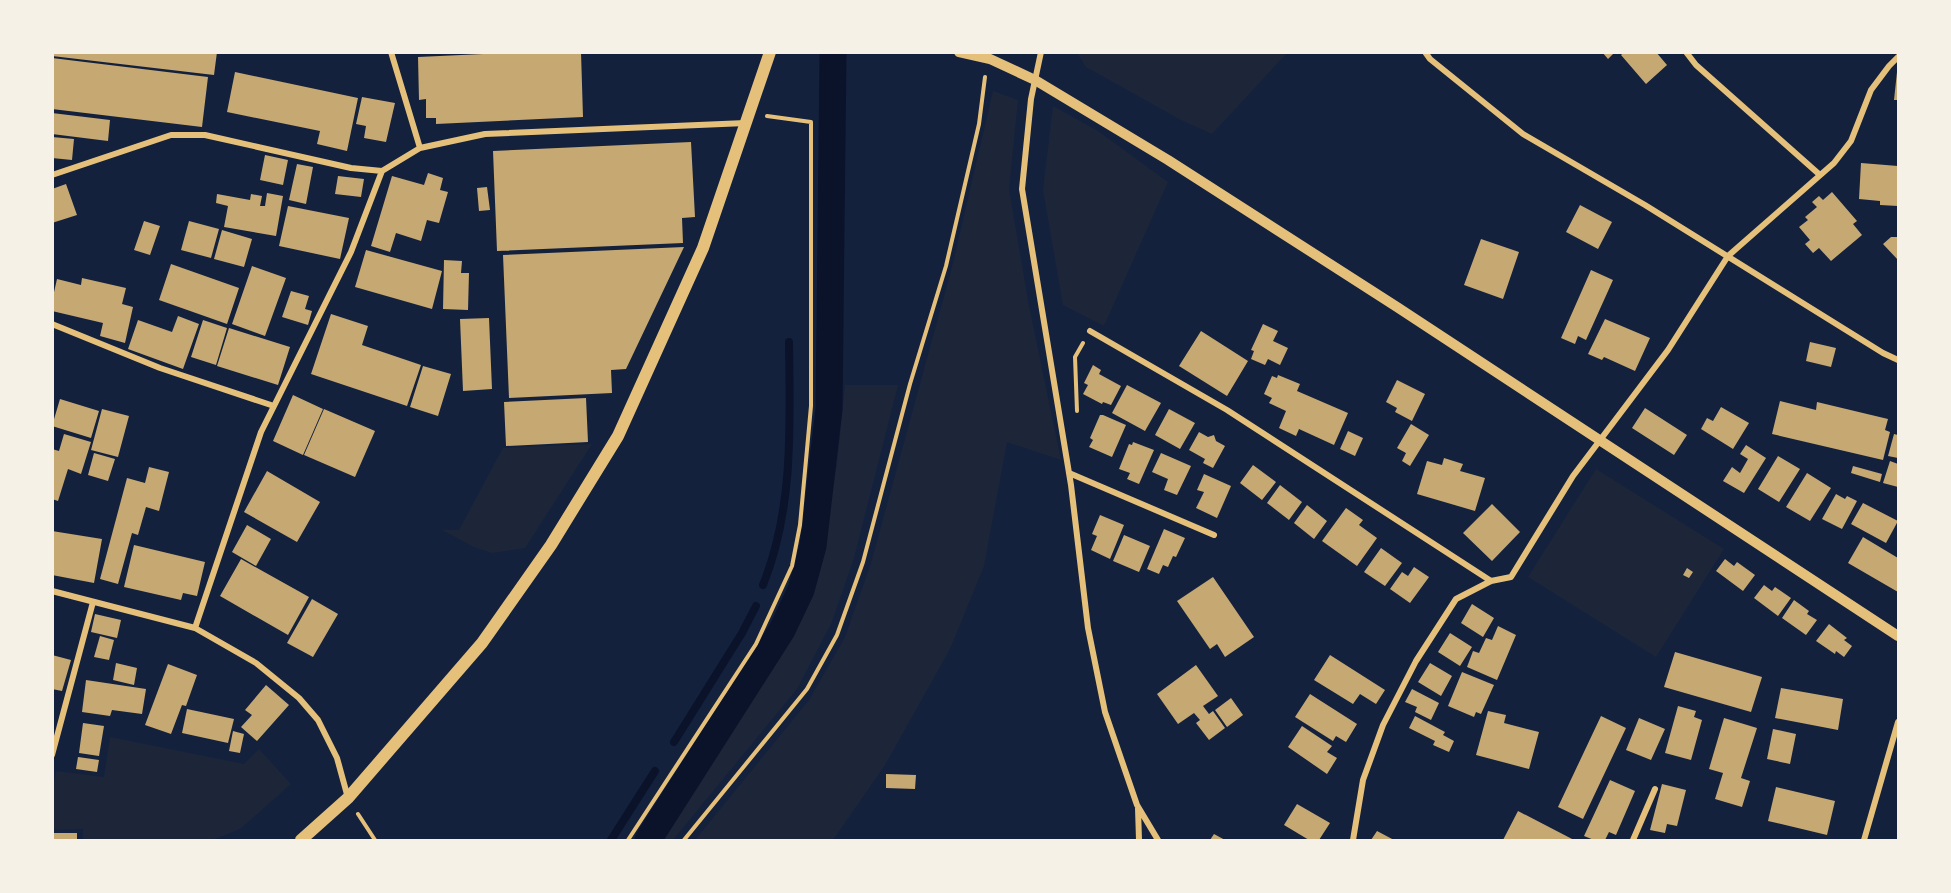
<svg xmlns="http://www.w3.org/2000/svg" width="1951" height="893" font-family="Lora,serif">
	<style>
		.green { fill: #1d2539 }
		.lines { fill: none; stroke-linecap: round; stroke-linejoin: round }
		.stream { stroke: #0b132b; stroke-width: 8 }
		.canal { stroke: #0b132b; stroke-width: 27 }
		.building { fill: #c6a872 }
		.path { stroke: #e5c07b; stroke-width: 4 }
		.minor { stroke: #e5c07b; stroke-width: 6 }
		.tertiary { stroke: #e5c07b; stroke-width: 10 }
		.secondary { stroke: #e5c07b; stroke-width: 12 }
	</style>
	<rect width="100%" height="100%" fill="#14213d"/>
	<path class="green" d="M1077 53H1287L1212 134 1181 120 1086 67Z
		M993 91 1018 100 1009 189 1029 306 1061 460 1007 442 984 566 950 649 885 765 833 840H695L809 700 845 637 871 563 952 267Z
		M1053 106 1098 131 1168 182 1104 326 1063 305 1043 190Z
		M845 385H898L854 558 832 622 797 689 673 840H658L792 633 809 593 823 546 837 464Z
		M592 444 525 548 492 553 474 547 442 530H459L503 448Z
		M1596 469 1724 549 1656 657 1528 577Z
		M110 737 244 764 259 749 291 784 240 829 212 840H83V829L53 830V787L56 771 104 777Z"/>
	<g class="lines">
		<path class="stream" d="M763 585C794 508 790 424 789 342
			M674 742 742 633 756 606
			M611 840 655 771"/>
		<path class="canal" d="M648 840 782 630 801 590 813 546 829 409 833 52"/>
	</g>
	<path class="building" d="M52 52H217L214 75 52 56Z
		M524 52H581L583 117 436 124V118H426V99L419 100 418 57Z
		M1602 52H1615L1608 59Z
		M1624 52H1656L1667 65 1646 84 1621 55Z
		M52 58 208 77 202 127 52 109Z
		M235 72 358 98 347 151 317 144 320 131 227 112Z
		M1897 72H1898V100H1894Z
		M362 97 395 103 386 142 364 138 366 126 356 124Z
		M52 113 110 120 108 141 52 134Z
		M52 137 74 139 72 160 52 158Z
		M691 142 695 217 682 218 683 243 497 251 493 151Z
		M265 155 288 160 283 185 260 180Z
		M1861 163 1898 166V206L1880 205V201L1859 199Z
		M297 164 313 167 306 204 289 200Z
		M428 173 443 178 440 190 448 192 439 223 427 220 421 241 396 233 390 252 371 246 392 176 424 185Z
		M338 176 364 179 361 197 335 194Z
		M66 184 77 215 52 223V189Z
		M487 187 490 210 479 211 477 188Z
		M1832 192 1857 221 1853 224 1862 235 1831 261 1819 248 1813 253 1805 244 1810 240 1799 227 1808 220 1805 217 1817 207 1812 202 1819 196 1823 200Z
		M267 193 283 196 276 236 224 227 228 206 216 203 217 194 250 200 251 194 262 196 260 206H265Z
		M1580 205 1612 222 1598 249 1566 232Z
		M288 206 349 218 340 259 279 246Z
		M144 221 160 226 150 255 134 250Z
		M189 221 219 229 211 258 181 250Z
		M222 230 252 239 244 267 214 259Z
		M1891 237H1898V260L1883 244Z
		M1481 239 1519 252 1503 299 1464 285Z
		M684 247 626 369 611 370 612 393 509 398 503 255Z
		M366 250 442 271 432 309 355 287Z
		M444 260 462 261 461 273H469L468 310 443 309Z
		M171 264 239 288 227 324 159 300Z
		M252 266 286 278 265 336 232 324Z
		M1591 270 1613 280 1586 340 1578 336 1575 344 1561 338Z
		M82 278 126 288 122 304 133 307 125 343 100 336 103 323 52 311V301L57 279 81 285Z
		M291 291 309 296 305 309 312 311 308 325 282 317Z
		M331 314 368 326 362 345 421 365 407 406 311 374Z
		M178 316 199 324 183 369 128 349 138 320 172 332Z
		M489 318 492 389 463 391 460 319Z
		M1605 319 1650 338 1635 371 1604 357 1602 360 1588 354Z
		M203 320 227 328 216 365 191 357Z
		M1263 324 1278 331 1273 341 1288 348 1280 365 1268 359 1265 365 1251 359 1254 351 1251 350Z
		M229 328 290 347 278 385 217 366Z
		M1201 331 1248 361 1227 396 1179 366Z
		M1810 342 1836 348 1831 367 1806 361Z
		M1093 365 1101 370 1099 374 1121 386 1111 405 1103 402 1102 404 1083 394 1088 385 1084 383Z
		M423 366 451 374 438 416 410 407Z
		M1278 375 1300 384 1297 391 1348 413 1334 445 1299 429 1296 436 1279 428 1286 411 1269 403 1272 398 1264 394 1272 376 1277 378Z
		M1397 380 1425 394 1412 421 1395 412 1397 408 1386 402Z
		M1127 385 1161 403 1145 431 1112 413Z
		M293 395 323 409 303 455 273 441Z
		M586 398 588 442 506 446 504 402Z
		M60 399 99 411 91 438 52 426Z
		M1780 401 1816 410 1817 402 1888 419 1885 430 1890 432 1883 460 1772 434Z
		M1721 407 1749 423 1733 449 1701 429 1707 418 1713 421Z
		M1645 408 1687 435 1674 455 1632 428Z
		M102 409 129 416 118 457 91 450Z
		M324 409 375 431 355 477 304 455Z
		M1169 409 1195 423 1180 449 1155 435Z
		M1100 415H1103L1126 425 1112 457 1089 447 1093 440 1090 438Z
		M1411 424 1429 435 1410 466 1402 461 1406 453 1397 448Z
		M1348 431 1363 438 1355 456 1340 449Z
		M1199 432 1208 437 1214 435 1216 441 1225 446 1213 468 1203 463 1205 459 1189 450Z
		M64 434 91 442 81 474 68 469 58 501 52 499V449L59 451Z
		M1894 434 1898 435V458L1888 456Z
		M1133 442 1154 450 1139 484 1127 479 1130 473 1119 469 1129 444 1132 445Z
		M1746 445 1766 458 1744 493 1723 481 1732 467 1740 473 1748 459 1740 454Z
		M94 453 115 459 108 481 88 475Z
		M1161 453 1191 466 1177 495 1164 490 1168 479 1152 472Z
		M1778 456 1800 469 1779 502 1758 489Z
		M1444 458 1463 464 1460 471 1485 478 1475 511 1417 494 1427 461 1442 465Z
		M1890 461 1898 464V487L1883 483Z
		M1253 465 1276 482 1262 500 1240 483Z
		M1853 466 1882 474 1880 482 1851 473Z
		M149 467 169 472 159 511 146 507 138 535 132 533 118 584 100 579 127 478 145 483Z
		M267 471 320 502 297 542 244 512Z
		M1807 473 1831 488 1810 521 1786 507Z
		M1204 474 1231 486 1217 518 1196 508 1204 492 1197 490Z
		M1280 485 1302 502 1289 520 1267 503Z
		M1836 494 1845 499 1847 496 1857 501 1842 529 1822 519Z
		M1863 503 1898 521 1886 543 1851 524Z
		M1492 504 1520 532 1492 561 1463 533Z
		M1307 505 1327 521 1314 539 1294 523Z
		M1346 508 1363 520 1359 525 1377 538 1357 566 1322 541Z
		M1100 515 1124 525 1110 559 1091 550 1097 536 1092 534Z
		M247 525 271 539 256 566 232 552Z
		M1164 529 1185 538 1176 557 1173 556 1168 567 1163 565 1159 574 1147 569Z
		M52 531 102 539 94 583 52 575Z
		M1124 535 1150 546 1139 572 1113 561Z
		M1863 537 1898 558V592L1848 563Z
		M134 545 205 562 197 596 183 593 181 600 124 587Z
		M1381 548 1402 563 1385 586 1364 572Z
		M241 559 309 597 288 635 220 596Z
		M1725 559 1734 566 1737 562 1755 575 1743 591 1716 571Z
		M1414 567 1429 577 1410 603 1390 589 1402 572 1408 576Z
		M1687 568 1693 572 1689 578 1683 575Z
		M1213 577 1254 637 1225 657 1217 644 1210 649 1177 601Z
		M1764 585 1772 591 1775 587 1791 598 1778 616 1754 598Z
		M312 599 338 614 313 657 287 643Z
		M1794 600 1809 611 1807 614 1817 620 1806 635 1782 618Z
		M1472 604 1494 618 1483 637 1461 623Z
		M95 614 121 620 117 638 91 632Z
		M1829 624 1847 638 1844 640 1852 646 1844 657 1836 651 1835 654 1816 641Z
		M1498 626 1516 635 1497 680 1467 667 1473 651 1479 653 1486 638 1492 640Z
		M1450 633 1472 647 1460 666 1438 652Z
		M100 636 114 640 109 660 94 657Z
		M1675 652 1762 677 1751 712 1664 687Z
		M52 655 71 660 62 691 52 689Z
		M1330 655 1385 690 1376 704 1360 694 1353 704 1314 680Z
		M116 663 137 668 134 685 113 680Z
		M1430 663 1452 676 1441 696 1418 682Z
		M168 664 197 675 186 706 182 705 171 734 145 725Z
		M1196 665 1218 696 1203 706 1209 714 1213 711 1225 728 1209 740 1196 723 1200 720 1194 713 1178 724 1157 694Z
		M1462 672 1494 685 1481 714 1476 712 1474 717 1448 706Z
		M86 680 146 689 142 714 112 710 110 716 82 712Z
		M266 685 289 705 257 741 241 727 252 715 245 710Z
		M1781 688 1843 699 1838 730 1775 718Z
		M1412 689 1439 703 1431 720 1415 712 1417 707 1405 702Z
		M1310 694 1357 724 1346 742 1336 736 1333 741 1295 717Z
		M1231 698 1243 715 1227 727 1215 710Z
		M1678 706 1696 711 1694 717 1702 720 1691 760 1665 753Z
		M187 709 234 719 228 743 182 733Z
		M1488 711 1506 715 1504 723 1539 732 1529 769 1476 755Z
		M1415 716 1445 732 1443 735 1454 741 1449 752 1433 745 1435 741 1409 728Z
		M1601 716 1626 728 1583 819 1558 807Z
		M1639 718 1665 729 1651 760 1626 750Z
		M1724 718 1757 728 1741 778 1750 781 1742 807 1715 799 1723 773 1709 769Z
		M83 723 104 726 99 756 79 753Z
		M1302 726 1332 746 1327 752 1337 758 1327 774 1288 747Z
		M1773 729 1796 734 1790 764 1767 759Z
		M233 731 244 734 240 753 229 751Z
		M78 757 99 760 97 772 76 769Z
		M886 774 916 775 915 789 886 788Z
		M1610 780 1635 791 1616 835 1609 832 1605 840H1594L1584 836Z
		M1662 784 1686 790 1677 826 1667 824 1665 833 1650 830Z
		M1776 787 1835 801 1827 835 1768 821Z
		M1297 804 1330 823 1319 840H1309L1284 825Z
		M1518 811 1574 840H1503Z
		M1377 831 1394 840H1371Z
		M52 833H77V840H52Z
		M1214 834 1225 840H1210Z"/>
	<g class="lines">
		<path class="path" d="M1077 411 1075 357 1083 343
			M358 814 375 840
			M628 840 756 644 792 566 800 525 811 406V122L767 116
			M684 840 807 689 837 635 863 562 910 384 946 266 979 124 985 77"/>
		<path class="minor" d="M391 52 420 148
			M1041 52 1031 99 1022 189 1071 485 1088 628 1105 712 1137 805 1158 840
			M1425 52 1430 59 1523 134 1645 205 1883 353 1898 360
			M1686 52 1696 65 1820 175
			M52 175 171 135H205L351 168 382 171 420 148 485 134 746 123
			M52 324 160 368 274 406
			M1090 331 1227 410 1491 581
			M1069 473 1214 535
			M52 591 195 628 256 663 299 698 318 720 337 758 348 798
			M195 628 261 432 351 252 382 171
			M52 755 93 602
			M1138 808 1139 840
			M1353 840 1363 780 1383 725 1416 661 1456 599 1491 581 1511 577 1573 476 1668 350 1728 256 1834 163 1851 141 1871 90 1889 66 1898 57
			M1633 840 1655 789
			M1864 840 1898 722"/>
		<path class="tertiary" d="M959 52 990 59 1035 80 1168 160 1397 307 1898 636"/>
		<path class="secondary" d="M301 840 348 798 482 643 551 545 618 436 703 248 770 52"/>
	</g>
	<rect width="1951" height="893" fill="none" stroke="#f6f1e7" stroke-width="108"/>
</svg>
